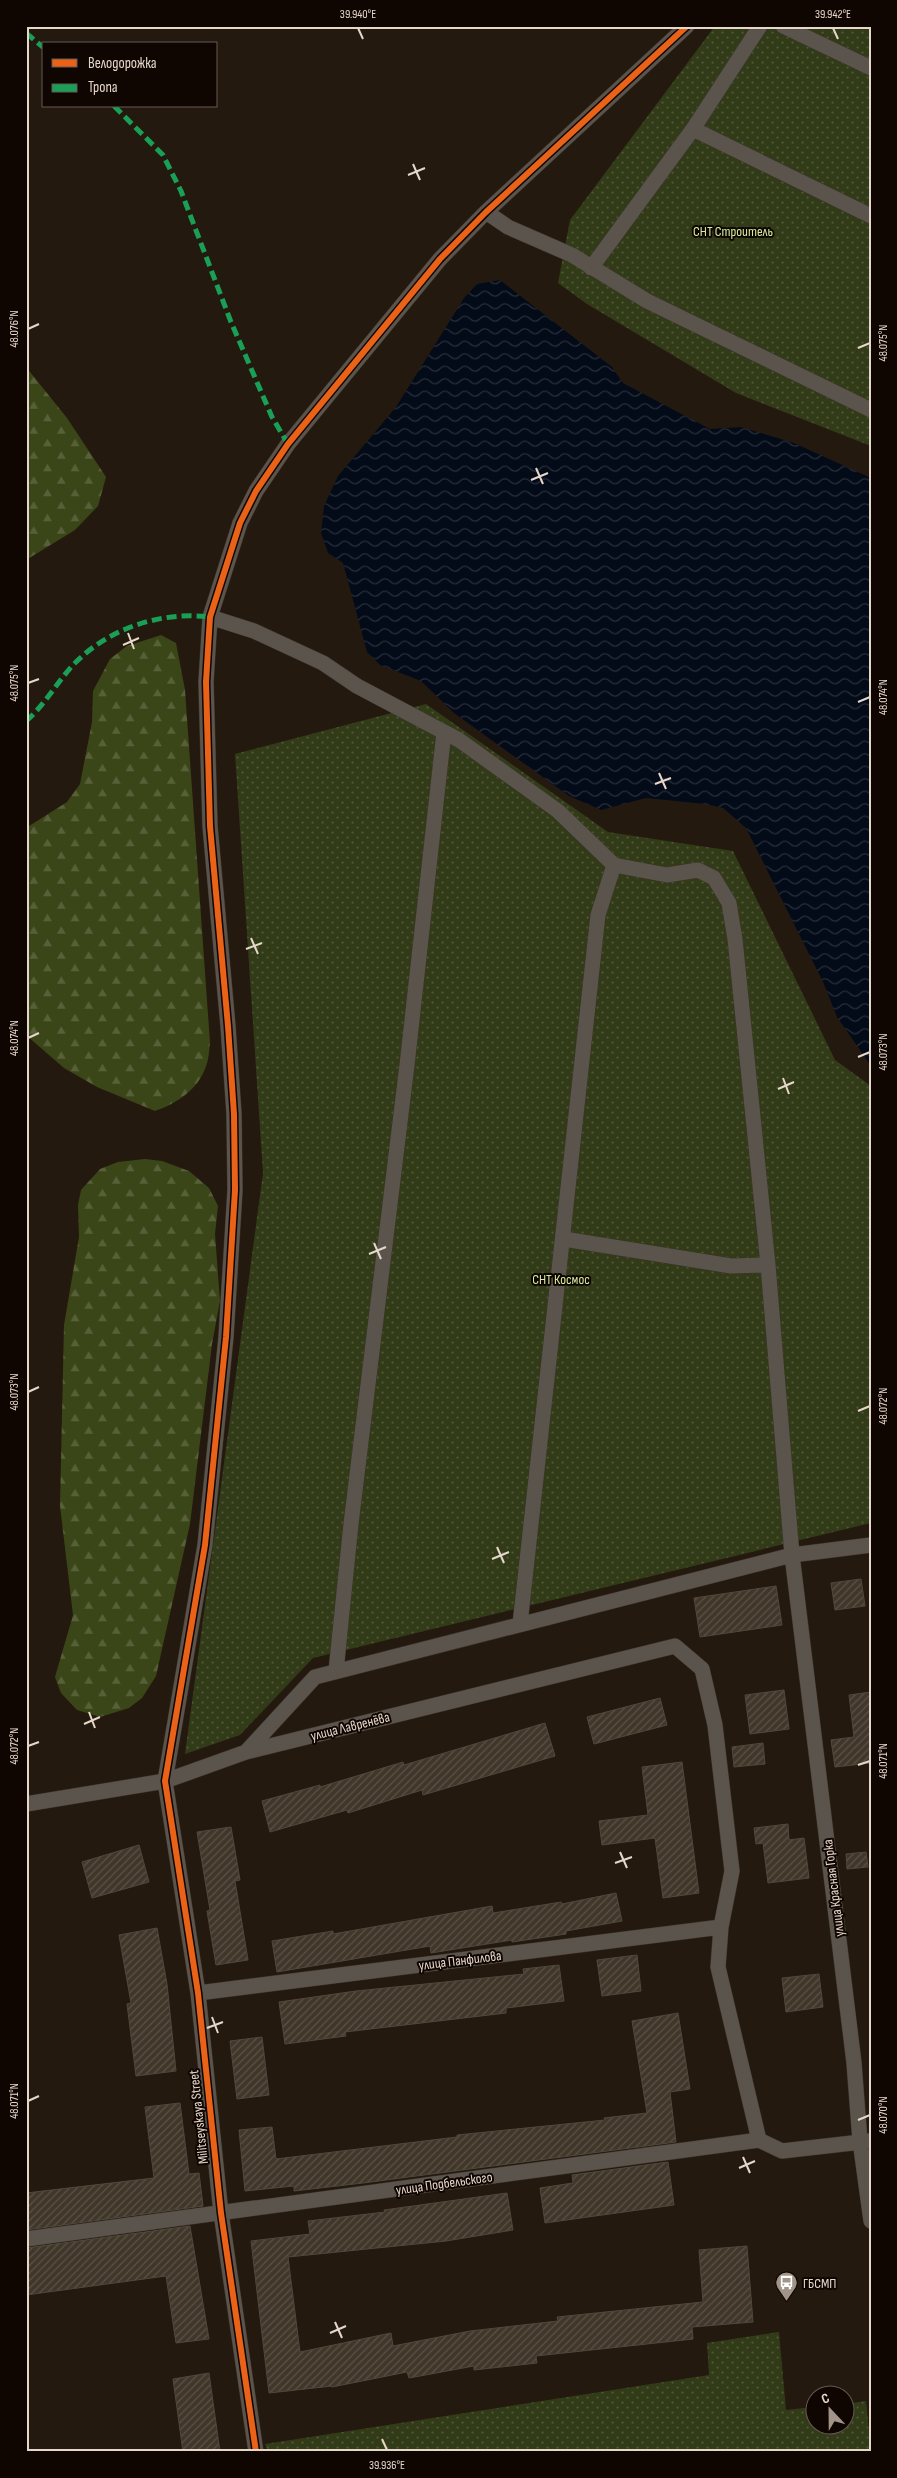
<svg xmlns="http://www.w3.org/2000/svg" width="897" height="2478" font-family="'Sofia Sans Condensed',sans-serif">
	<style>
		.grass { fill: url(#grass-dots) }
		.forest { fill: url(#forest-firs) }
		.water { fill: url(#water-waves) }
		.building { fill: url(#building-hatch); stroke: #51483d }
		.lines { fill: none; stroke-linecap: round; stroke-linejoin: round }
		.minor-casing { stroke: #3d342a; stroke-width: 16 }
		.minor { stroke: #5a544c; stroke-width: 15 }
		.quiet { stroke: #1a9f57; stroke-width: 5; stroke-dasharray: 10 5; stroke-linecap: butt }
		.cycleway-casing { stroke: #0f0602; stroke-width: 9 }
		.cycleway { stroke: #ea6118; stroke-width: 6 }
		.ticks { fill: none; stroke: #e6d7cb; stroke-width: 2 }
		.labels { text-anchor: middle; stroke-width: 4; stroke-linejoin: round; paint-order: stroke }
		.park-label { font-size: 14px; fill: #d4ed9d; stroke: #0f0602 }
		.street-label { font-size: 14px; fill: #e6d7cb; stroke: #0f0602 }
		.poi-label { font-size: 14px; fill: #e6d7cb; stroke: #0f0602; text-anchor: start }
		.neatline { fill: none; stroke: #e6d7cb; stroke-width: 2 }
		.ticks-label { font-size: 12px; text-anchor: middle; fill: #e6d7cb }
	</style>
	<defs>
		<pattern id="grass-dots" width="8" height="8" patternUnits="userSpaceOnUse" patternTransform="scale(1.25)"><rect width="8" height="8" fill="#323b18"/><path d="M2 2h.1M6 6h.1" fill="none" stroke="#505738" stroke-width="1.8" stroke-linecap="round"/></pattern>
		<pattern id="forest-firs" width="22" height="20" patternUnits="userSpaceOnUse" patternTransform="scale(1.25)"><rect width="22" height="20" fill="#3b4618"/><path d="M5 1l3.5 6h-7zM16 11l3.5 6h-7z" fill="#576038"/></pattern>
		<pattern id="water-waves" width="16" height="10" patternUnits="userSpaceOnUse" patternTransform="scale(1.25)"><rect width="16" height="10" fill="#030b19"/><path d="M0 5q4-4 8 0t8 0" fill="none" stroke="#282e39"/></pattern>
		<pattern id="building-hatch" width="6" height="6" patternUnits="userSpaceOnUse" patternTransform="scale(1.25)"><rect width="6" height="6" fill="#40372a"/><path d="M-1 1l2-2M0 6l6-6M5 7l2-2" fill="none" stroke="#5c5348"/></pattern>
	</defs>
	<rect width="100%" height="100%" fill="#24190e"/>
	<path class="grass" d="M715 26H871V446L736 393 587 304 558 283 570 220Z
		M426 704 608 832 733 851 835 1060 871 1086V1523L313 1658 240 1735 185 1754 263 1173 235 754Z
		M779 2332 786 2410 814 2407V2426H844L845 2404 866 2401 871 2452H268L265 2444 709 2375 707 2343Z"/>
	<path class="forest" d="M26 367 67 418 106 477 98 506 75 530 26 560Z
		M161 635 176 643 185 690 210 1043C209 1050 209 1059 206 1066 199 1089 176 1104 155 1111L97 1087 64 1068 26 1035V828L67 802 80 784 92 722 93 691 110 659 127 646Z
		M145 1159 162 1161 189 1171 209 1188 218 1206 215 1234 220 1301 212 1344 190 1524 156 1676 142 1698 129 1708 100 1717 77 1710 61 1693 55 1677 73 1615 60 1506 64 1325 79 1237 78 1205 81 1190 100 1169 118 1162Z"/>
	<path class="water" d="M500 280 612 367 623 383 710 429 741 427 794 443 871 478V1066L837 1017 823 982 746 828 723 808 705 804 646 798 601 810 569 796 454 713 421 681 380 665 367 652 343 563 328 553 321 533 324 506 338 476 396 407 464 298 477 284Z"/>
	<path class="building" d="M861 1579 865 1606 835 1610 831 1583Z
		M776 1586 782 1625 700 1637 694 1598Z
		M784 1690 789 1729 750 1734 745 1695Z
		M871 1692V1763L835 1767 831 1740 854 1737 849 1695Z
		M660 1698 667 1725 594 1744 587 1717Z
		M545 1723 555 1756 423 1795 422 1790 348 1813 347 1810 270 1832 262 1801 320 1785V1787L403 1762 404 1765Z
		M763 1743 765 1764 734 1767 732 1747Z
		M682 1762 699 1893 663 1898 655 1838 602 1845 599 1821 648 1815 642 1767Z
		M788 1824 789 1840 804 1838 809 1878 768 1883 763 1843 756 1844 754 1828Z
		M231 1827 240 1880 235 1881 248 1960 216 1965 207 1911 210 1910 197 1832Z
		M139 1845 149 1882 92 1898 82 1862Z
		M866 1852 868 1867 847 1869 846 1854Z
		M616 1893 622 1921 566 1931V1934L512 1942V1940L431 1953 430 1946 277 1972 272 1941 333 1931V1934L492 1906 493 1913 561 1902 562 1904Z
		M157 1928 167 1984 176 2071 136 2076 127 2004 131 2003 119 1935Z
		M637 1955 641 1991 602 1996 597 1960Z
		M559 1965 564 2001 506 2008V2013L345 2032 346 2036 285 2044 279 2002 356 1991 524 1974 523 1969Z
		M819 1974 823 2007 786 2012 782 1978Z
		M678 2013 690 2089 670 2092 676 2142 363 2183 294 2191V2186L245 2191 239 2130 272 2127 276 2159 457 2137V2135L605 2120 604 2118 647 2113 632 2021Z
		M262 2037 269 2095 237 2099 230 2041Z
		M180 2103 189 2174 199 2173 203 2206 26 2230V2193L154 2178 145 2107Z
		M668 2162 674 2205 545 2223 540 2188 573 2183 572 2175Z
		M507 2193 513 2230 446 2241 288 2257 300 2352 391 2333 393 2346 470 2331 558 2321 557 2317 703 2302 699 2250 747 2246 753 2322 692 2327 693 2339 536 2356 537 2363 474 2370V2366L409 2378 407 2372 332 2387V2386L269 2393 251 2241 310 2234 308 2221 385 2212 384 2210Z
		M190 2226 209 2339 176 2343 166 2276 26 2295V2248Z
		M209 2373 220 2452H183L173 2379Z"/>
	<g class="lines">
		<defs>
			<path id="minor" d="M783 26 871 68
				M693 129 871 216
				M486 212 508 227 572 255 647 301 871 410
				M591 268 693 129 760 26
				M210 617 254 631 323 663 357 686 459 740 558 811 614 865 667 875 698 870 714 878 729 903 735 939 768 1265 792 1555 854 2063 860 2141 871 2221
				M564 1239 731 1266 768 1265
				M520 1624 598 915 614 865
				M336 1671 351 1524 407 1065 444 732
				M246 1752 315 1677 792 1555 871 1545
				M26 1804 165 1781 246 1752 675 1646 702 1669 715 1725 732 1871 721 1927 718 1967 759 2140
				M198 1993 721 1927
				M26 2239 759 2140 782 2151 870 2141
				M256 2452 221 2213 198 1993 165 1781 205 1545 226 1337 235 1190 234 1114 228 1026 210 826 206 682 210 617 240 523 256 491 288 444 440 259 486 212 687 26"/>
		</defs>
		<use href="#minor" class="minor-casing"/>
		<use href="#minor" class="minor"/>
		<path class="quiet" d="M26 33 44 48
			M114 106 163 155 181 191 231 322 272 417 288 444
			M26 721C46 704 58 680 76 662 110 628 162 611 210 617"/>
		<defs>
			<path id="cycleway" d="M256 2452 221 2213 198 1993 165 1781 205 1545 226 1337 235 1190 234 1114 228 1026 210 826 206 682 210 617 240 523 256 491 288 444 440 259 486 212 687 26"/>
		</defs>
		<use href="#cycleway" class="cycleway-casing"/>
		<use href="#cycleway" class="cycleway"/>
	</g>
	<path class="ticks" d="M358 28 363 39M833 28 838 39M413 164 420 180M408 175 425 168M28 329 39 324M858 348 870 343M536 468 543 484M531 480 548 473M128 633 134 649M123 645 139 638M28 683 39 679M858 702 870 697M659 773 666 789M655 784 671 778M251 938 258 954M246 949 262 943M28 1038 39 1033M858 1057 870 1052M783 1078 789 1094M778 1089 794 1082M374 1243 381 1259M369 1254 386 1247M28 1392 39 1387M858 1411 870 1406M497 1547 504 1563M492 1559 509 1552M89 1712 95 1728M84 1724 100 1717M28 1746 39 1742M858 1765 870 1761M620 1852 627 1868M615 1863 632 1857M212 2017 218 2033M207 2028 223 2022M28 2101 39 2096M858 2120 870 2115M743 2157 750 2173M739 2168 755 2161M335 2322 342 2338M330 2333 346 2326M382 2439 387 2450"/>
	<defs>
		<symbol id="bus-pin" viewBox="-11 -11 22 30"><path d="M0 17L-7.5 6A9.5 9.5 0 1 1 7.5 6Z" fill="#a29489" stroke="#0f0602"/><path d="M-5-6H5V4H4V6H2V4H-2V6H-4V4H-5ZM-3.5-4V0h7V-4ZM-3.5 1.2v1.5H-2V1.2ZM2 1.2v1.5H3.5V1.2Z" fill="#fff"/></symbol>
	</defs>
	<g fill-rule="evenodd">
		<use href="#bus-pin" x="774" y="2270" width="25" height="34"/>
	</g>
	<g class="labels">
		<g class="park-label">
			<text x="733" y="236">СНТ Строитель</text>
			<text x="561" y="1284">СНТ Космос</text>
		</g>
		<g class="street-label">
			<text transform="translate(350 1726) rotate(-14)" y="5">улица Лавренёва</text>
			<text transform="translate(833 1888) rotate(-97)" y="5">улица Красная Горка</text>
			<text transform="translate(460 1960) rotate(-7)" y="5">улица Панфилова</text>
			<text transform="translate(198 2117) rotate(-96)" y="5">Militseyskaya Street</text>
			<text transform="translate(444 2183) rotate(-8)" y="5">улица Подбельского</text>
		</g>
		<g class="poi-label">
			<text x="803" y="2288">ГБСМП</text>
		</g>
	</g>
	<rect width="897" height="2478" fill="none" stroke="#0f0602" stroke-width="55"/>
	<rect x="42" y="42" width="175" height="65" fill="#0f0602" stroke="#655a52"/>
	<rect x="52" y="59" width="25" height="8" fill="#ea6118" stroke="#655a52"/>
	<text x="88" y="68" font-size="15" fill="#e6d7cb">Велодорожка</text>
	<rect x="52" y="84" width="25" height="8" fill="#1a9f57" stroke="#655a52"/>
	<text x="88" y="92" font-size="15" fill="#e6d7cb">Тропа</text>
	<g transform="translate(830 2410) rotate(338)"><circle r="24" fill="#0f0602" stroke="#655a52"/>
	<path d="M0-4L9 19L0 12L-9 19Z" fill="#a29489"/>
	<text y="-8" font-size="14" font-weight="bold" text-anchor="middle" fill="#e6d7cb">С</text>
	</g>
	<rect x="28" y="28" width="842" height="2422" class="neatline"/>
	<g class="ticks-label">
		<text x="358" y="18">39.940°E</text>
		<text x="833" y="18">39.942°E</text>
		<text transform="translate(14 329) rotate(-90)" y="4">48.076°N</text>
		<text transform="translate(883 343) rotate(-90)" y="4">48.075°N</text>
		<text transform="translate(14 683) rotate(-90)" y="4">48.075°N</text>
		<text transform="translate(883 697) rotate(-90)" y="4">48.074°N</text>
		<text transform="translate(14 1038) rotate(-90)" y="4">48.074°N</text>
		<text transform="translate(883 1052) rotate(-90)" y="4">48.073°N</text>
		<text transform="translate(14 1392) rotate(-90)" y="4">48.073°N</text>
		<text transform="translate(883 1406) rotate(-90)" y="4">48.072°N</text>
		<text transform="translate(14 1746) rotate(-90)" y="4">48.072°N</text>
		<text transform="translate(883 1761) rotate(-90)" y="4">48.071°N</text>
		<text transform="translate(14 2101) rotate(-90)" y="4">48.071°N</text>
		<text transform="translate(883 2115) rotate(-90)" y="4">48.070°N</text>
		<text x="387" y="2469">39.936°E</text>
	</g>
</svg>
